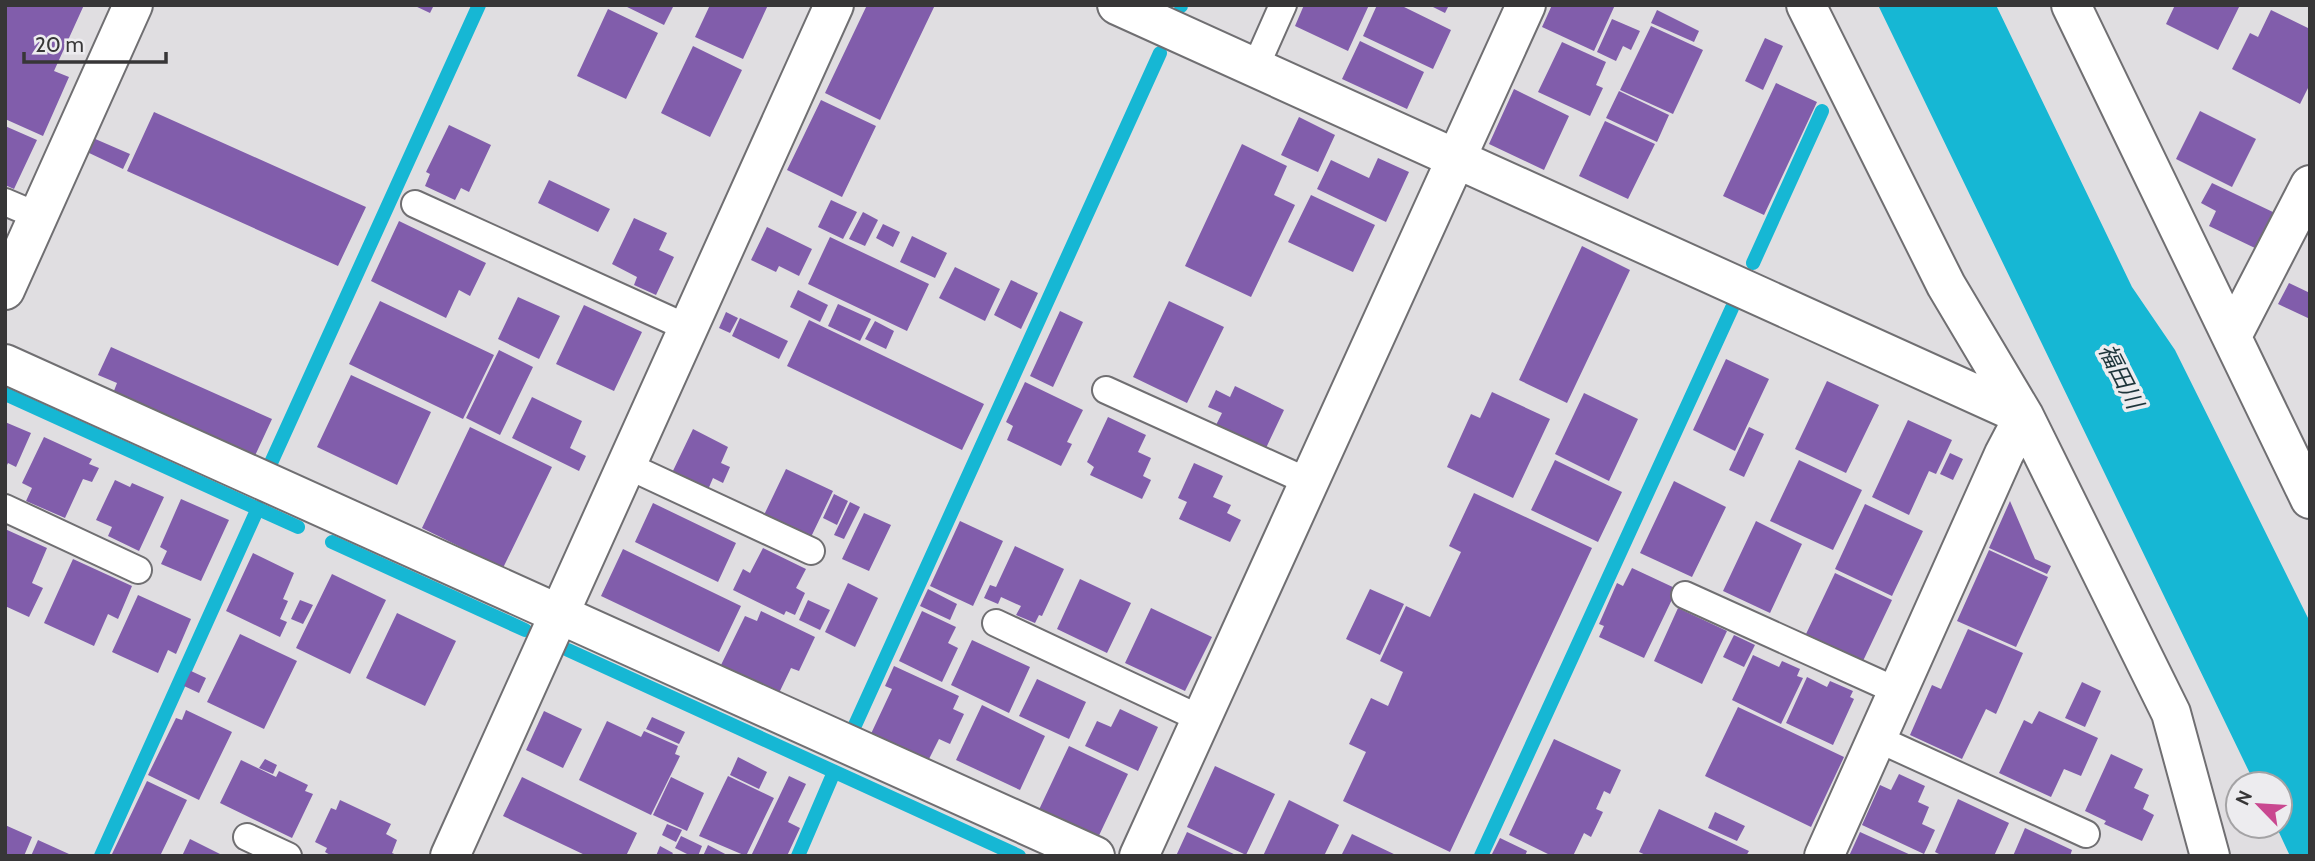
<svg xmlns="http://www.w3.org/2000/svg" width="2315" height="861" font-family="Cabin,'Noto Sans JP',sans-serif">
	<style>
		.water { fill: #16b7d4 }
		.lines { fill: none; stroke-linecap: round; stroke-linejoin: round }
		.stream { stroke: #16b7d4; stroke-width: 14 }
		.building { fill: #815dab }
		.lane-casing { stroke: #706f72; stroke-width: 30 }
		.street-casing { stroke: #706f72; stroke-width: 42 }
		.lane { stroke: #fff; stroke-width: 26 }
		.street { stroke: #fff; stroke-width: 38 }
		.labels { text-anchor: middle; stroke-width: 7; stroke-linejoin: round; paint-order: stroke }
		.water-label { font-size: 23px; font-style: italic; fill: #1e353b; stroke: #edecef }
	</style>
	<rect width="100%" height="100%" fill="#e0dee1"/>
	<path class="water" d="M1878 5H1996L2132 287 2175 350 2310 622V856H2290L2276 826H2280V784H2255Z"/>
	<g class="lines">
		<path class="stream" d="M1181 6V5
			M1753 263 1822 111
			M5 394 298 527
			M270 465 479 5
			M332 542 525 630
			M568 650 1019 856
			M851 734 1160 53
			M101 856 258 508
			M798 856 834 772
			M1481 856 1732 308"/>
	</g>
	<path class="building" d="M5 5H84L54 71 69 77 43 136 5 119Z
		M413 5H434L430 13Z
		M623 5H674L664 25Z
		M710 5H768L743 59 695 37Z
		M867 5H935L880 120 825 93Z
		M1304 5H1369L1348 51 1295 26Z
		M1377 5H1400L1451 30 1433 69 1363 36Z
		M1429 5H1449L1445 13Z
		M1552 5H1615L1594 51 1542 27Z
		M2175 5H2240L2218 50 2166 24Z
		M608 9 658 33 626 99 577 76Z
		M1657 10 1699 31 1694 42 1651 23Z
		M2271 10 2310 29V84L2300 104 2232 69 2250 33 2258 37Z
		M1612 19 1640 31 1631 50 1623 46 1616 61 1597 52Z
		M1651 26 1703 50 1673 114 1620 90Z
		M1765 38 1783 46 1763 90 1745 81Z
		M1360 41 1424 72 1407 109 1342 79Z
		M1562 42 1606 62 1596 85 1603 88 1590 116 1538 92Z
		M693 46 742 70 710 137 661 113Z
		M1776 83 1817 102 1764 215 1723 196Z
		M1514 89 1569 116 1544 170 1489 144Z
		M1619 91 1669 115 1657 142 1606 118Z
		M821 100 876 126 842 197 787 170Z
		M2200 111 2256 139 2232 187 2176 159Z
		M154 112 366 207 338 266 127 171Z
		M1299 117 1335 135 1318 172 1281 155Z
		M1605 121 1655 144 1628 199 1579 176Z
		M449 125 491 145 469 192 461 188 455 200 425 186 430 174 426 172Z
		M5 126 37 140 14 189 5 185Z
		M93 138 130 154 123 169 87 152Z
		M1242 144 1287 166 1274 195 1295 205 1251 297 1185 266Z
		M1378 158 1409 172 1386 222 1317 189 1331 160 1369 178Z
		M549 180 610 209 598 232 538 203Z
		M2212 183 2275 213 2257 249 2209 226 2216 211 2201 203Z
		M1311 195 1375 225 1353 272 1288 242Z
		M831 200 857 212 843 239 818 227Z
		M863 212 878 220 865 246 849 239Z
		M634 218 667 233 659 250 674 257 656 295 634 285 637 277 612 264Z
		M399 221 486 263 470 296 459 290 446 318 371 281Z
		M883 224 900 232 893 247 876 238Z
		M767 227 812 249 799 276 779 266 776 272 751 260Z
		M912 236 947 253 935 278 900 262Z
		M830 237 929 284 907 331 808 284Z
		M1582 246 1630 270 1567 403 1519 380Z
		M955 267 1000 289 985 321 939 298Z
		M1011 280 1038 293 1021 329 994 315Z
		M2289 283 2310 293V319L2278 304Z
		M798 290 828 305 820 322 790 307Z
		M518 297 560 316 539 359 498 339Z
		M380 301 494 355 463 419 349 364Z
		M1169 301 1224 327 1187 403 1133 377Z
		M838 304 871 319 860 341 828 326Z
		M584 305 642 332 614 391 556 364Z
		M1060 311 1083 322 1053 387 1030 376Z
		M726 312 738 318 730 333 719 328Z
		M740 318 788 341 779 359 732 336Z
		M809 320 984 404 962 450 787 366Z
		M875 321 894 331 886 349 865 339Z
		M111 347 272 419 253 460 112 396 117 383 98 375Z
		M499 350 533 367 500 435 466 418Z
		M1726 359 1769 379 1735 451 1693 430Z
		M351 375 431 412 397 485 317 447Z
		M1827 381 1879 405 1846 473 1795 449Z
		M1025 382 1083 410 1067 442 1072 444 1061 466 1007 440 1013 426 1006 422Z
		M1235 386 1284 410 1266 448 1216 425 1222 413 1208 407 1216 390 1230 397Z
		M1492 392 1550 419 1513 498 1447 467 1471 414 1480 418Z
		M1584 393 1638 419 1609 481 1555 454Z
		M532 397 582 421 570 448 586 456 579 471 512 438Z
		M1108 417 1146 435 1138 452 1151 458 1143 476 1151 480 1142 499 1090 475 1094 467 1087 462Z
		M1908 420 1952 440 1936 474 1929 471 1909 515 1872 497Z
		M5 422 31 433 16 467 8 463 5 469Z
		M470 427 552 467 503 568 422 528Z
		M1749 427 1764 434 1744 477 1729 470Z
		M693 429 728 447 721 463 730 467 723 483 713 478 707 492 671 475Z
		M44 437 92 459 89 464 99 468 92 482 83 479 65 518 26 501 32 488 22 483Z
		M1950 453 1963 459 1953 480 1940 474Z
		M1555 460 1622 492 1598 542 1531 510Z
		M1799 460 1862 490 1833 550 1770 521Z
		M1194 463 1223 476 1213 497 1231 505 1227 513 1241 520 1230 542 1179 519 1187 502 1178 498Z
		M786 469 833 491 811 537 764 515Z
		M115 480 130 487 132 483 164 497 139 551 108 536 112 527 96 520Z
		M1674 481 1726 507 1692 577 1640 553Z
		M1474 493 1592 548 1450 852 1343 801 1366 752 1349 744 1371 698 1388 706 1403 672 1380 661 1406 606 1430 617 1461 552 1449 546Z
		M834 494 848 501 837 525 823 518Z
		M181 499 229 520 201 581 161 564 167 551 160 547Z
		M2010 501 2035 559 2051 566 2047 574 1989 548Z
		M850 502 860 507 844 539 834 535Z
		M653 503 736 543 718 582 635 542Z
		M1865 504 1923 531 1892 596 1835 569Z
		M864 513 891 525 869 571 842 559Z
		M960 521 1003 541 973 606 930 586Z
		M1756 521 1802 544 1770 613 1723 591Z
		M5 529 47 548 32 583 43 588 29 617 5 606Z
		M1015 546 1064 569 1042 616 1039 615 1035 623 1016 615 1021 606 1001 597 998 604 984 598 990 585 996 587Z
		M763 548 806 569 796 588 805 593 795 615 786 611 784 615 733 590 743 569 750 573Z
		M623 549 741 606 719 652 601 596Z
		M1989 550 2048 577 2016 647 1957 621Z
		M253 553 294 573 283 599 288 601 280 619 287 622 280 637 226 611Z
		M73 559 132 586 118 619 108 614 94 646 44 623Z
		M1632 568 1677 589 1644 658 1599 637 1604 626 1599 624 1617 583 1623 586Z
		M1835 573 1892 600 1863 661 1806 634Z
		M332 574 386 600 350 674 296 648Z
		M1080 579 1131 603 1107 653 1057 629Z
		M848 583 878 598 855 647 825 632Z
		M928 589 957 604 950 620 920 606Z
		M1370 589 1404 604 1380 655 1346 639Z
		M138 595 191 619 176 654 168 650 158 673 112 652Z
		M300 600 313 605 303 624 291 619Z
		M808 600 830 610 820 630 799 620Z
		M1151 608 1212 637 1185 691 1125 663Z
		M1678 608 1727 631 1702 684 1654 661Z
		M761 611 815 637 799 671 791 668 779 693 721 665 745 616 757 621Z
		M922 611 956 627 948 643 958 648 942 682 899 661Z
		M397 613 456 641 425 706 366 678Z
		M1968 629 2023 653 1996 714 1986 709 1962 759 1910 735 1932 685 1941 689Z
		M240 634 297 661 264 729 207 702Z
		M1734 635 1755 645 1744 667 1723 657Z
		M972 640 1030 667 1009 713 951 685Z
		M1753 655 1779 667 1782 661 1800 669 1797 676 1803 678 1781 724 1732 700Z
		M894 666 959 696 953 709 964 714 950 744 939 739 926 765 869 738 892 689 885 686Z
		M191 671 206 678 199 693 184 686Z
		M1807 677 1827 687 1830 681 1853 691 1850 697 1854 699 1833 745 1786 723Z
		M1037 679 1086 702 1069 739 1019 716Z
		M2082 682 2101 691 2085 727 2065 718Z
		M982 705 1045 736 1020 790 956 760Z
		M1738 707 1844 757 1811 827 1705 776Z
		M1120 709 1158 727 1138 771 1085 746 1097 721 1111 727Z
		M186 710 232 732 199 800 148 775 176 718 182 720Z
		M544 711 582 729 563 768 526 750Z
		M2039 711 2098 738 2081 776 2064 769 2051 797 1999 773 2024 720 2032 724Z
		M652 717 685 732 679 744 646 729Z
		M607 721 641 737 644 731 678 746 675 754 680 756 651 815 579 780Z
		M1554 739 1621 770 1610 794 1604 791 1596 809 1603 812 1591 837 1584 833 1573 856H1552L1509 835Z
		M1069 746 1128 774 1095 844 1036 816Z
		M2111 754 2143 769 2134 788 2149 795 2143 809 2154 815 2142 841 2104 824 2106 821 2085 811Z
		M738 757 767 772 759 789 730 775Z
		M265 759 277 765 273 774 259 768Z
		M241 760 276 777 279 771 308 785 305 791 313 794 292 838 220 803Z
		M1215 766 1275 794 1246 855 1187 827Z
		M1899 774 1925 786 1918 802 1929 807 1922 824 1935 830 1924 854 1862 825 1880 785 1891 790Z
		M728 776 774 798 746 856 699 836Z
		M789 776 806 784 788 822 800 828 787 856H751Z
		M522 777 637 833 626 856H587L503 816Z
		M671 777 704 793 687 831 653 815Z
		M147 781 187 800 160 856H115L112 854Z
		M1958 799 2009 823 1994 856H1943L1935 852Z
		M340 800 391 824 386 834 397 840 392 853 399 856H332L325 852 327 848 315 842 331 808 336 810Z
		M1289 800 1339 825 1324 856H1263Z
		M1659 809 1749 851 1746 856H1648L1639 852Z
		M1715 812 1745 826 1737 841 1708 828Z
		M667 824 682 830 676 842 662 835Z
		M5 825 32 837 24 856H5Z
		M2025 828 2072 850 2070 856H2013Z
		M1187 832 1238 856H1176Z
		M1860 832 1913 856H1849Z
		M1352 834 1398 856H1341Z
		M681 836 702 846 698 856H691L675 848Z
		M1500 838 1527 851 1525 856H1491Z
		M190 839 224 856H182Z
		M38 840 69 854 68 856H31Z
		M708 845 729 856H703Z
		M660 846 673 853 671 856H656Z"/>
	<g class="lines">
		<defs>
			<path id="lane" d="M1255 68 1283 5
				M5 202 38 216
				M415 204 688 328
				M1106 390 1309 482
				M626 465 811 551
				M5 508 138 570
				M1685 595 1897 691
				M996 623 1201 719
				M1876 738 2086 834
				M247 837 288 856"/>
			<path id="street" d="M1117 5 2024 416
				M1806 5 1946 285 2024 416 2171 713 2210 856
				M2071 5 2310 499
				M5 290 133 5
				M2232 336 2310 185
				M5 364 1095 856
				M450 856 834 5
				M1139 856 1526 5
				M1824 856 2004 454 2024 416"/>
		</defs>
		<use href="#lane" class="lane-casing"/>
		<use href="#street" class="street-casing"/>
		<use href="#lane" class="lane"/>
		<use href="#street" class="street"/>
	</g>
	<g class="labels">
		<g class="water-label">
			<text transform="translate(2121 376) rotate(63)" y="8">福田川</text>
		</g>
	</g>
	<rect width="2315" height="861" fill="none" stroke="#373637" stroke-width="14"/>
	<g transform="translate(2259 805) rotate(295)"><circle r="33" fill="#edecef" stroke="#a4a3a5" stroke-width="2"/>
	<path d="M0-5L12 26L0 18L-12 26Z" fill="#c94890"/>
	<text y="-10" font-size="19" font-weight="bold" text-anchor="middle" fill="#373637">N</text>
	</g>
	<path d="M24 52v10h142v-10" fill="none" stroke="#373637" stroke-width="3.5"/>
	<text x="35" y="52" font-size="21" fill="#373637" stroke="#edecef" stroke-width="5" paint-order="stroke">20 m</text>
</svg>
